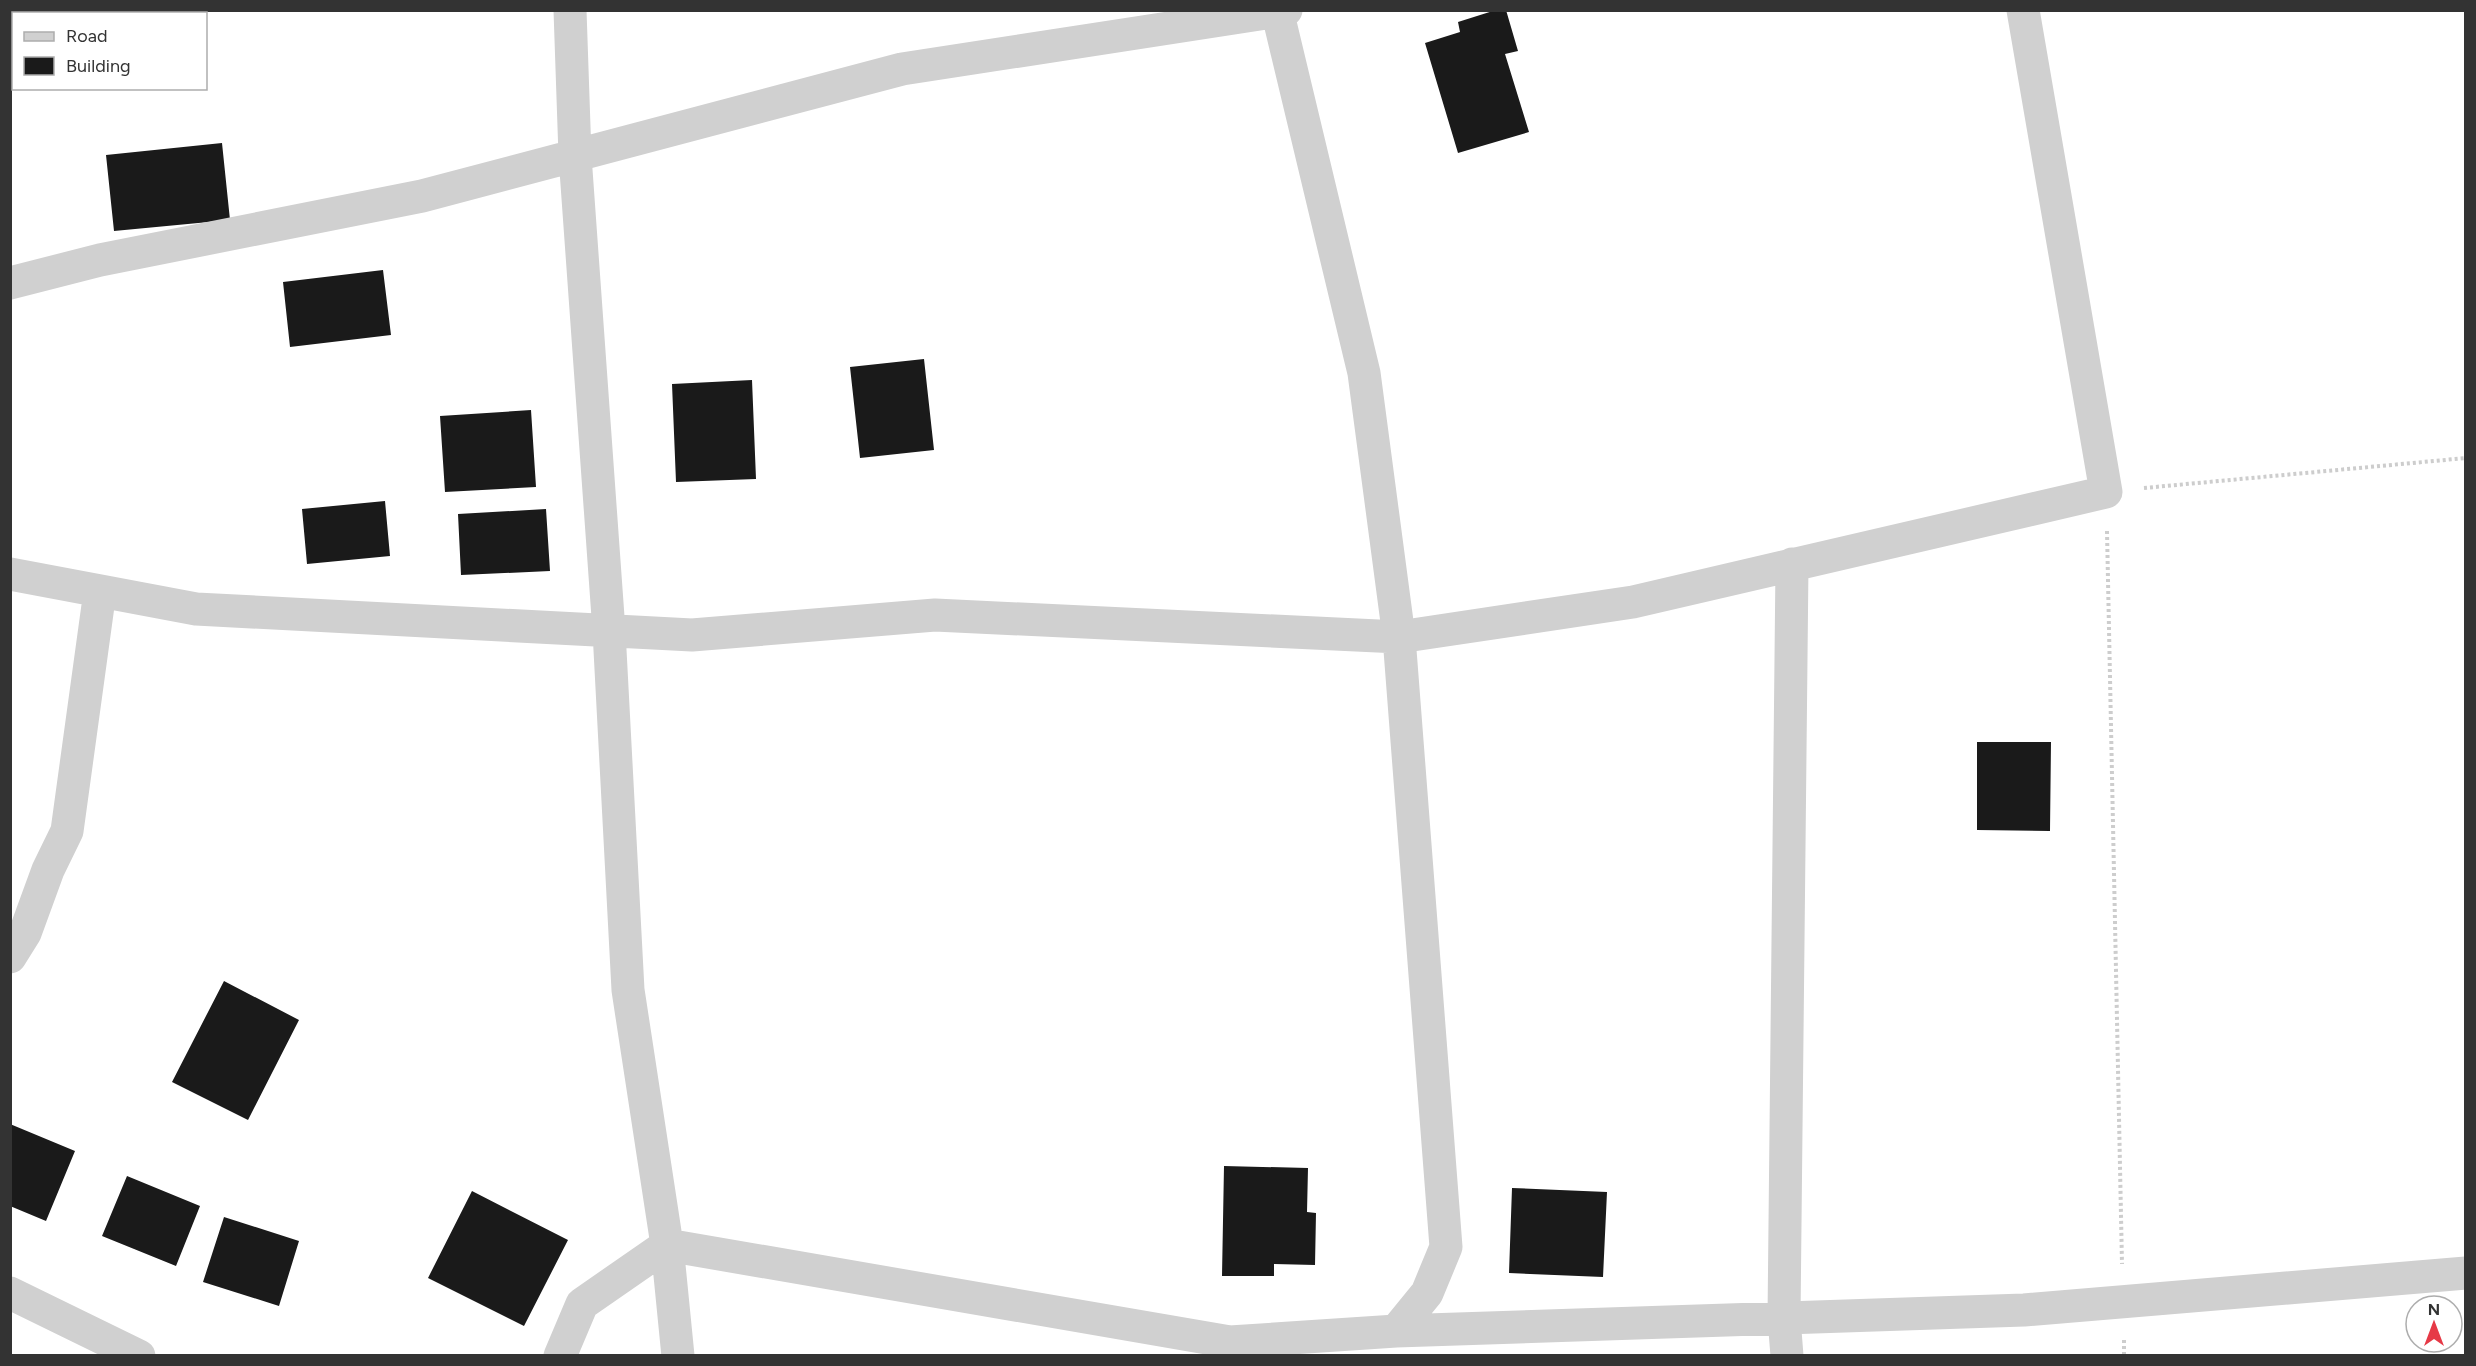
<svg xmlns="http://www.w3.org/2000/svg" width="2476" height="1366" font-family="Figtree,sans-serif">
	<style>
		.building { fill: #1a1a1a }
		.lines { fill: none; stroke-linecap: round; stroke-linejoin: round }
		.path { stroke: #cdcdcd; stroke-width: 4; stroke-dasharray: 3 3; stroke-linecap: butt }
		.minor { stroke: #d0d0d0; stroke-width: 33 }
	</style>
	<rect width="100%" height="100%" fill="#fff"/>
	<path class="building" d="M1496 10H1506L1518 51 1505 54 1529 132 1458 153 1425 43 1460 32 1458 22Z
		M222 143 230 220 114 231 106 155Z
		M383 270 391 335 290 347 283 282Z
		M924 359 934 450 860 458 850 367Z
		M752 380 756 479 676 482 672 384Z
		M531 410 536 487 445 492 440 416Z
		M385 501 390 556 307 564 302 509Z
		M546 509 550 571 461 575 458 514Z
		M1977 742H2051L2050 831 1977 830Z
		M224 981 299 1020 248 1120 172 1082Z
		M10 1124 75 1151 46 1221 10 1206Z
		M1224 1166 1308 1168 1307 1212 1316 1213 1315 1265 1274 1264V1276H1222Z
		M127 1176 200 1206 176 1266 102 1236Z
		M1512 1188 1607 1192 1603 1277 1509 1273Z
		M472 1191 568 1240 524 1326 428 1278Z
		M224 1217 299 1241 279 1306 203 1282Z"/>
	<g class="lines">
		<path class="path" d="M2144 488 2466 458
			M2107 531 2122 1264
			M2124 1340V1356"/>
		<path class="minor" d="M570 10 575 156 609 631 628 990 667 1245 678 1356
			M10 283 100 260 422 196 902 69 1286 10
			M10 574 196 609 692 635 935 615 1399 637 1633 602 2106 492 2023 10
			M10 957 25 933 48 870 67 831 100 591
			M10 1293 139 1356
			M1396 1331 2024 1310 2466 1273
			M560 1356 582 1304 667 1245 1230 1342 1396 1331 1427 1293 1446 1247 1399 637 1364 373 1277 10
			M1787 1356 1784 1318 1792 564"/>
	</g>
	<rect width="2476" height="1366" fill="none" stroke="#333333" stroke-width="24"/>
	<rect x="12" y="12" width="195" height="78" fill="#ffffff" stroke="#adadad" stroke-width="1.5"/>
	<rect x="24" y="32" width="30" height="9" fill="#d0d0d0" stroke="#adadad" stroke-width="1.5"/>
	<text x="66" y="42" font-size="18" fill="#333333">Road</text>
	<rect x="24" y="57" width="30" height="18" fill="#1a1a1a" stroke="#adadad" stroke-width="1.5"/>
	<text x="66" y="72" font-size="18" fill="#333333">Building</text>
	<g transform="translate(2434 1324)"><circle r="28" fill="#ffffff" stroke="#adadad" stroke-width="1.5"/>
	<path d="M0-4.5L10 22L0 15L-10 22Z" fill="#e63946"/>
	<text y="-9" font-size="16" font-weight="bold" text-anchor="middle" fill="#333333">N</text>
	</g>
</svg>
